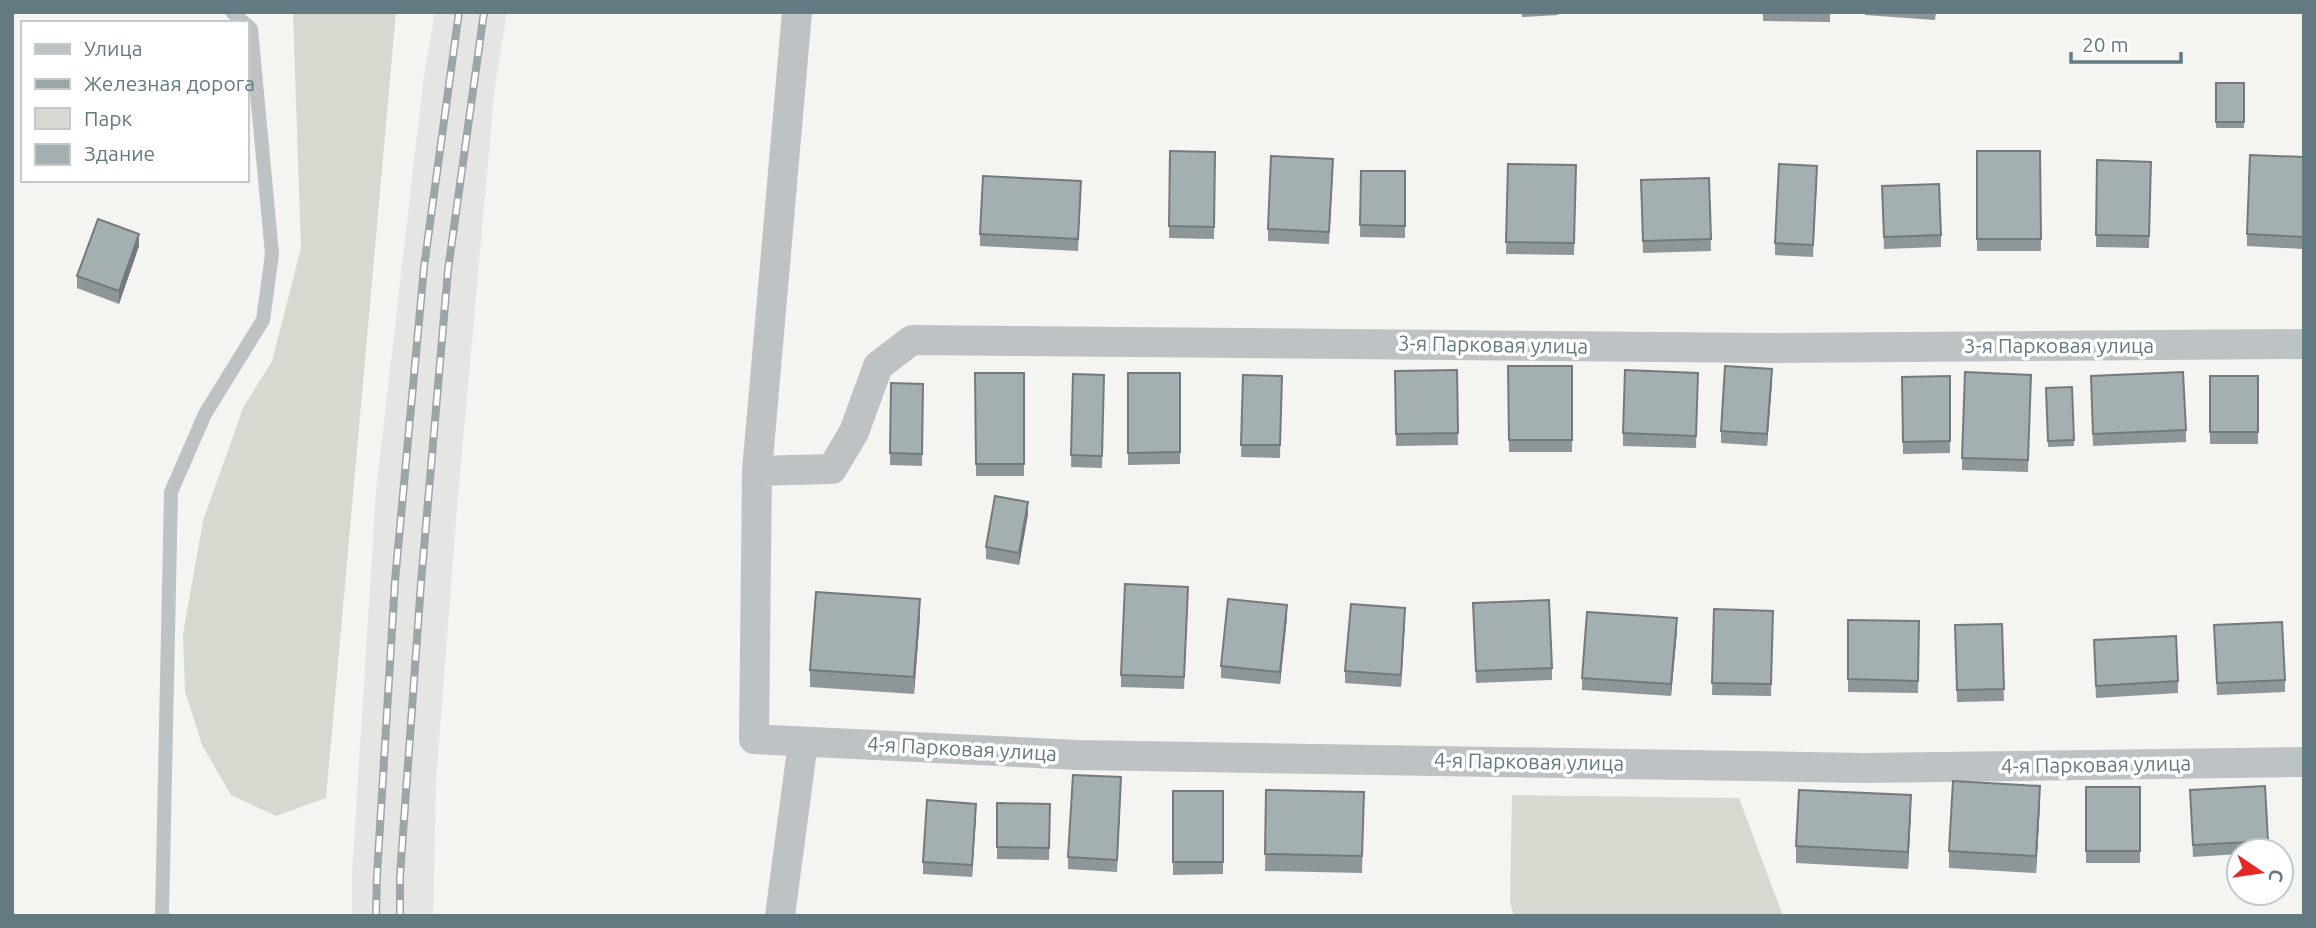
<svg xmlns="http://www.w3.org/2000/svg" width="2316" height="928" font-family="Ubuntu,sans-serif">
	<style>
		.built { fill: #e5e5e4 }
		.green { fill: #d5d9cf }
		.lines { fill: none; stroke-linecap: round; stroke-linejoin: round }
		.service { stroke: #bdc3c5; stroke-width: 14 }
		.minor { stroke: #bdc3c5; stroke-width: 30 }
		.rail-casing { stroke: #9ca6a9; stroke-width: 8 }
		.rail { stroke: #fff; stroke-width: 5; stroke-dasharray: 16; stroke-linecap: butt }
		.wall { fill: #8d9699 }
		.shaded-wall { fill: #737a7d }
		.building { fill: #a4afb2; stroke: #737a7d; stroke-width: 2 }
		.labels { text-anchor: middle; stroke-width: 7; stroke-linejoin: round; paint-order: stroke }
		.street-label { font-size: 21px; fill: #637a82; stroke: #fff }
	</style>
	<rect width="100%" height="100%" fill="#f4f4f0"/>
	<path class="built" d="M435 12H507L495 85 458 496 436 781 433 916H352V875L376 492 423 83Z"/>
	<path class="green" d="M293 12H396L326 798 276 816 231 795 202 745 185 691 183 634 203 521 243 408 272 361 301 248Z
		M1512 795 1739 798 1783 916H1514L1510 902Z"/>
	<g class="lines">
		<path class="service" d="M232 12 244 23
			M162 916 171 492 205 414 263 320 272 254 251 29 247 25"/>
		<path class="minor" d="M797 12 757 471 754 739 1078 755 1864 768 2304 762
			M757 471 832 469 854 432 878 366 912 340 1766 348 2304 344
			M780 916 803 742"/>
		<defs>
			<path id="rail" d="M376 916 377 875 395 581 424 267 459 12
				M400 916V876L421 583 448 270 484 12"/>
		</defs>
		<use href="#rail" class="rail-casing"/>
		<use href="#rail" class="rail"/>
	</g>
	<path class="wall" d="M1522 12H1558V15L1522 17Z
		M1615 12H1658V14H1615Z
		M1763 12H1830V22L1763 21Z
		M1865 12H1936L1935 20 1865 15Z
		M2216 83H2244V128H2216Z
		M1170 151 1215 152 1214 239 1169 238Z
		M1977 151H2040L2041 251H1977Z
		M2097 160 2151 162 2149 248 2096 247Z
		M1508 164 1576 165 1574 255 1506 254Z
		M1333 171 1329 244 1268 241V229Z
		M1361 171H1405V238L1360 237Z
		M1709 178 1711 251 1643 253 1641 180Z
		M1817 178 1813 257 1775 255V243Z
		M1081 193 1078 251 980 246V234Z
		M1882 198 1941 235V247L1884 249Z
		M2304 230 2303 249 2247 246V234Z
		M139 246 119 304 77 288V276Z
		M1508 366H1572V452H1509Z
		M1457 370 1458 445 1396 446 1395 371Z
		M975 373H1024V476H976Z
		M1128 373H1180V464L1128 465Z
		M1698 373 1696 448 1623 446V433Z
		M1073 374 1104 375 1102 468 1071 467Z
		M1243 375 1282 376 1280 458 1241 457Z
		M2031 375 2028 472 1962 470V458Z
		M1950 376V453L1903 454 1902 377Z
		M2210 376H2258V444H2210Z
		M1772 381 1767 446 1721 443V431Z
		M891 383 923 384 922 466 890 465Z
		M2072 387 2074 446 2048 447 2046 388Z
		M2091 388 2186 430V442L2093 446Z
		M1028 514 1019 565 986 559V547Z
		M1188 599 1184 689 1121 687V675Z
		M1473 603 1552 668V680L1476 683Z
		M1714 609 1773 611 1771 696 1712 695Z
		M920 616 914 694 810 687V670Z
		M1287 617 1280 684 1221 678V666Z
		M1405 620 1401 687 1345 683V671Z
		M1848 620 1919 621 1918 693 1848 692Z
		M2002 624 2004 701 1957 702 1955 625Z
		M2214 625 2285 680V692L2217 695Z
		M1677 630 1671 696 1582 690V678Z
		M2094 652 2178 681V693L2096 698Z
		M2086 787H2140V863H2086Z
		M1121 790 1117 872 1068 869V857Z
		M1266 790 1364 792 1362 873 1265 871Z
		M2190 790 2268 841V851H2239V854L2193 857Z
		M1173 791H1223V874L1173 875Z
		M997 803 1050 804 1049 860 997 859Z
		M2040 803 2036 873 1949 868V851Z
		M1911 812 1908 869 1796 863V846Z
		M976 816 972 877 923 874V862Z"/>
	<path class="shaded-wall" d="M139 234V246L119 304V291Z
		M1772 369V381L1767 446V434Z
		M1028 502V514L1019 565V553Z
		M920 599V616L914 694V677Z
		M1287 605V617L1280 684V672Z
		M1405 608V620L1401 687V675Z
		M1677 618V630L1671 696V684Z
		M2040 786V803L2036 873V856Z
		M1911 795V812L1908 869V852Z
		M976 804V816L972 877V865Z"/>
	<path class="building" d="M2216 83H2244V122H2216Z
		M1170 151 1215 152 1214 227 1169 226Z
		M1977 151H2040L2041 239H1977Z
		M2250 155 2304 157 2303 237 2247 234Z
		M1271 156 1333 159 1329 232 1268 229Z
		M2097 160 2151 162 2149 236 2096 235Z
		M1508 164 1576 165 1574 243 1506 242Z
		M1779 164 1817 166 1813 245 1775 243Z
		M1361 171H1405V226L1360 225Z
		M983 176 1081 181 1078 239 980 234Z
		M1709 178 1711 239 1643 241 1641 180Z
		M1939 184 1941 235 1884 237 1882 186Z
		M98 219 139 234 119 291 77 276Z
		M1508 366H1572V440H1509Z
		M1725 366 1772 369 1767 434 1721 431Z
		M1457 370 1458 433 1396 434 1395 371Z
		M1625 370 1698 373 1696 436 1623 433Z
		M1965 372 2031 375 2028 460 1962 458Z
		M2183 372 2186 430 2093 434 2091 376Z
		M975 373H1024V464H976Z
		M1128 373H1180V452L1128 453Z
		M1073 374 1104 375 1102 456 1071 455Z
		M1243 375 1282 376 1280 445H1241Z
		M1950 376V441L1903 442 1902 377Z
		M2210 376H2258V432H2210Z
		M891 383 923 384 922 454 890 453Z
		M2072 387 2074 440 2048 441 2046 388Z
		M995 496 1028 502 1019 553 986 547Z
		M1125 584 1188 587 1184 677 1121 675Z
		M816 592 920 599 914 677 810 670Z
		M1228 599 1287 605 1280 672 1221 666Z
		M1549 600 1552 668 1476 671 1473 603Z
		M1351 604 1405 608 1401 675 1345 671Z
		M1714 609 1773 611 1771 684 1712 683Z
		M1587 612 1677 618 1671 684 1582 678Z
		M1848 620 1919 621 1918 681 1848 679Z
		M2282 622 2285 680 2217 683 2214 625Z
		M2002 624 2004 689 1957 690 1955 625Z
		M2176 636 2178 681 2096 686 2094 640Z
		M1073 775 1121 777 1117 860 1068 857Z
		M1953 781 2040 786 2036 856 1949 851Z
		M2265 786 2268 841 2193 845 2190 790Z
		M2086 787H2140V851H2086Z
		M1266 790 1364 792 1362 856 1265 854Z
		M1799 790 1911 795 1908 852 1796 846Z
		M1173 791H1223V862H1173Z
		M927 800 976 804 972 865 923 862Z
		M997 803 1050 804 1049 848 997 847Z"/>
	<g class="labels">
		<g class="street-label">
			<text transform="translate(1493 345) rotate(1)" y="7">3-я Парковая улица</text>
			<text x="2059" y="353">3-я Парковая улица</text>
			<text transform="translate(962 749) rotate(3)" y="7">4-я Парковая улица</text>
			<text transform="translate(1529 762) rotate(1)" y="7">4-я Парковая улица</text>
			<text transform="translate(2096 765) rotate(-1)" y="7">4-я Парковая улица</text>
		</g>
	</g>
	<rect width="2316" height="928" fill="none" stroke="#637a82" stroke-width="28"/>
	<rect x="21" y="21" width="228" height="161" fill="#ffffff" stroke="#c1cacd" stroke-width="2"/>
	<rect x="35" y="44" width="35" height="10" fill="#bdc3c5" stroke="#c1cacd" stroke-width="2"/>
	<text x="84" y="56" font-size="21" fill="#637a82">Улица</text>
	<rect x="35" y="79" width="35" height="10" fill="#9ca6a9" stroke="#c1cacd" stroke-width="2"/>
	<text x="84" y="91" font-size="21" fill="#637a82">Железная дорога</text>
	<rect x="35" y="108" width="35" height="21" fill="#d5d9cf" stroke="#c1cacd" stroke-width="2"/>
	<text x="84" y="126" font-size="21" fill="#637a82">Парк</text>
	<rect x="35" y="144" width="35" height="21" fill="#a4afb2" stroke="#c1cacd" stroke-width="2"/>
	<text x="84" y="161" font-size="21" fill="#637a82">Здание</text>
	<g transform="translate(2260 872) rotate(103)"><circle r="33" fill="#ffffff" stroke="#c1cacd" stroke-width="2"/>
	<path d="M0-5L12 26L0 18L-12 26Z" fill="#e32922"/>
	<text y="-10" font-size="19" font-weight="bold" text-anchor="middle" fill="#637a82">С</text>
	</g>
	<path d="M2071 52v10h110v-10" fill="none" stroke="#637a82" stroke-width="3.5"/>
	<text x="2082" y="52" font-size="21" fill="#637a82" stroke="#ffffff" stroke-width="5" paint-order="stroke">20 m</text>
</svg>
